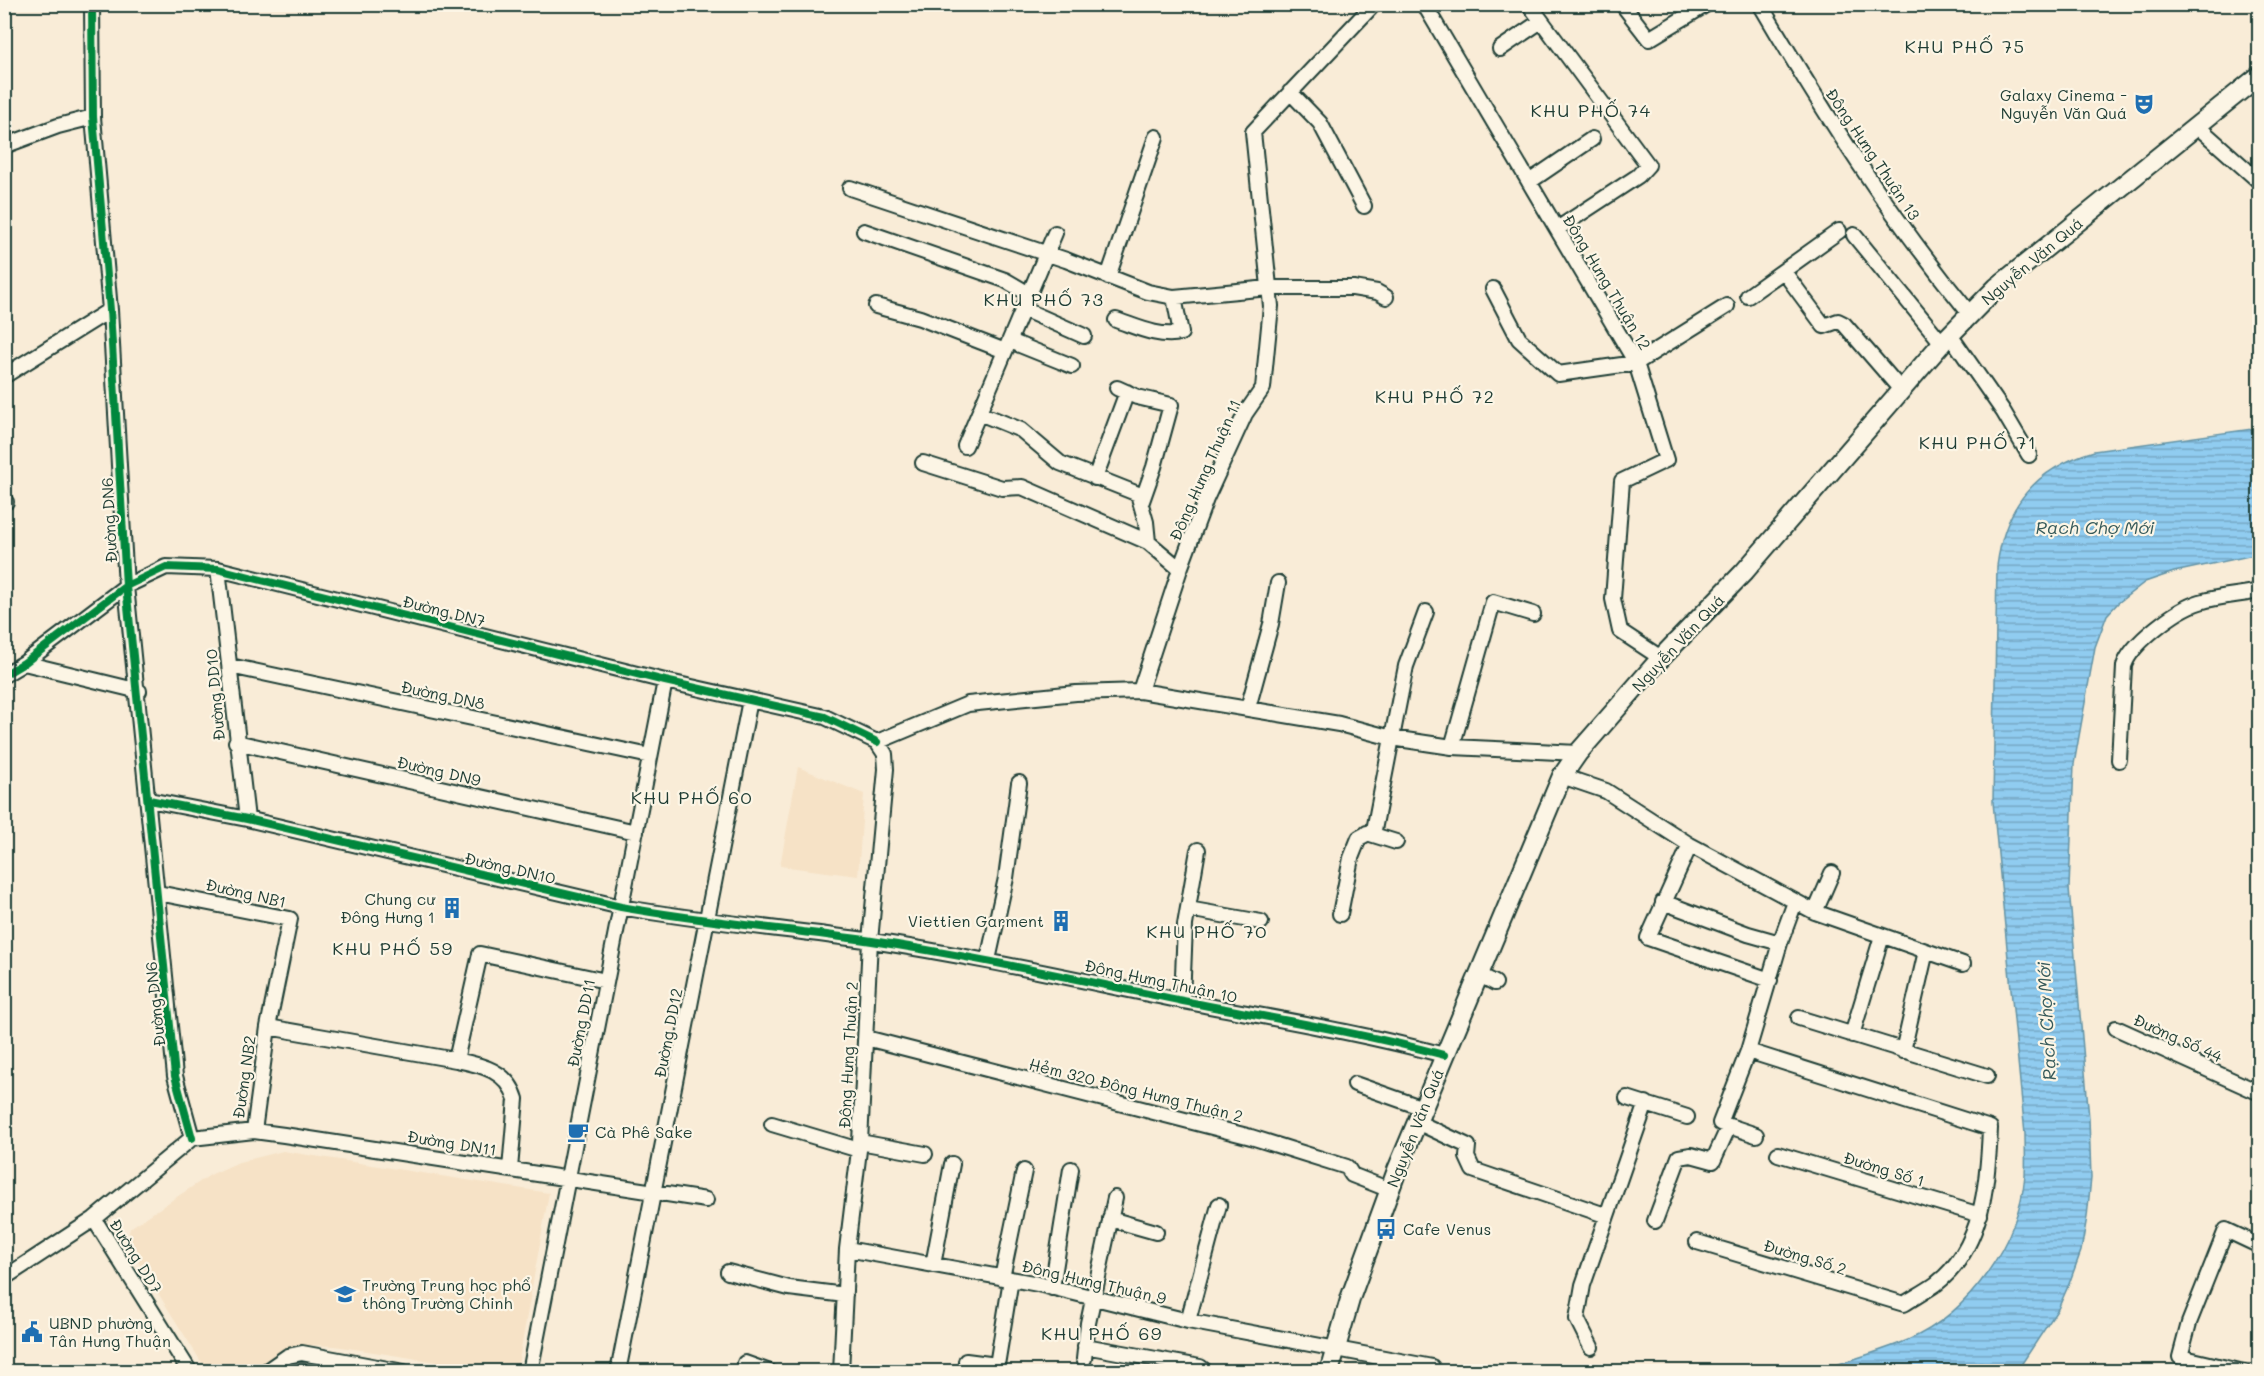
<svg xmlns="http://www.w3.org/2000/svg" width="2264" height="1376" font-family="Mali,sans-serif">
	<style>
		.built { fill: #f6e2c6 }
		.water { fill: url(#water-rules); stroke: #6393a5; stroke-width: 1.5 }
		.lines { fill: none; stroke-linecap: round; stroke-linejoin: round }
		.street-casing { stroke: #1f3d34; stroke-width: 18 }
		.secondary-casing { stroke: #1f3d34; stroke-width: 22 }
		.street { stroke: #fcf5e5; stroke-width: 14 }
		.secondary { stroke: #fcf5e5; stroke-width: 18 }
		.cycleway-casing { stroke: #fcf5e5; stroke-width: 11 }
		.cycleway { stroke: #00873e; stroke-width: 8 }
		.labels { text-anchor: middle; stroke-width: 4.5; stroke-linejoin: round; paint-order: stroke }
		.poi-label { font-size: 16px; fill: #1f3d34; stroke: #fcf5e5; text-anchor: start }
		.street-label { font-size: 16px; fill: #1f3d34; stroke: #fcf5e5 }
		.neighbourhood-label { font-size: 18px; letter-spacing: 1.5px; fill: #1f3d34; stroke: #fcf5e5 }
		.water-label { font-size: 18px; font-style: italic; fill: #365a5a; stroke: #fcf5e5 }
	</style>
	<defs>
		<pattern id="water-rules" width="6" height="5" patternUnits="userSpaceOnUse" patternTransform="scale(1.5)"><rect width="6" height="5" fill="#90ccf0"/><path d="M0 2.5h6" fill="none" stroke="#75a7c3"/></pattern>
	</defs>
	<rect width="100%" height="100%" fill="#f9ecd7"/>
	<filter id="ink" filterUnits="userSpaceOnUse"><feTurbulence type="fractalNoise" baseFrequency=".0167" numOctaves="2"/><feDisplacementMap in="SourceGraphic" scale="12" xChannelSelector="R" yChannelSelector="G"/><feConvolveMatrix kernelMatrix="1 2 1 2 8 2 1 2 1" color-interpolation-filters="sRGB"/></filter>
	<g filter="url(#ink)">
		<path class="built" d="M798 767 864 794 858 876 780 866Z
			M283 1151 549 1193 517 1371H495L335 1346 310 1345 294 1348 258 1371H207L127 1244 130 1228 210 1175 239 1162Z"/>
		<path class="water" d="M2259 428V554L2174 572 2145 582 2118 603 2107 615 2095 647 2074 764 2069 888 2089 1118 2091 1178 2087 1217 2081 1251 2069 1284 2058 1309 2017 1371H1817C1847 1361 1879 1352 1908 1340 1970 1313 2019 1242 2025 1175 2026 1161 2025 1147 2025 1134L1993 802 1997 566C2005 505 2035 469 2094 451Z"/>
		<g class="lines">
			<defs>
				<path id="street" d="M92 4 93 117 110 310 126 586 175 1076 192 1138
					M1424 4 1636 363 1666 460 1622 481 1613 599 1620 631 1661 658
					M1529 4 1648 165 1638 176 1557 229
					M1622 4 1649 39 1707 4
					M1760 4C1825 115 1889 215 1970 314
					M1500 49 1541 21
					M1290 92 1320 123 1364 206
					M2197 126 2260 182
					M4 146 58 126 93 117
					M1529 182 1592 139
					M850 188 1066 260 1148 292 1174 297 1269 288H1353L1377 292 1386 297
					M864 231 1005 280 1029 294
					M1854 235 1942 343
					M1784 272 1824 326 1838 321 1844 324 1902 391
					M1108 277 1156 137
					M1493 289 1519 339 1558 374 1636 363 1727 306
					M1748 296 1839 231
					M876 306 920 318 1005 351
					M1023 309 1084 336
					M1116 320C1137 327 1159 338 1181 333L1174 297
					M1950 335 2003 411 2029 455
					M1010 341 1072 366
					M4 376 110 310
					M1117 388 1137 397 1171 405 1154 467 1142 501
					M979 413 1021 430 1060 463 1138 494 1146 522 1148 542
					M965 446 1055 233
					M923 463 1002 488 1022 487 1148 542 1180 569
					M1095 478 1127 392
					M4 502H6
					M218 569 247 819
					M24 663 139 691
					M230 666 650 756
					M4 675 24 663 126 586 166 567 218 569 665 681 825 717 877 742
					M1140 691 1180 569 1206 499 1245 414 1263 388 1271 306 1253 132 1374 4
					M1248 708 1271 624 1278 583
					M236 742 636 832
					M877 742 968 704 1076 693 1140 691 1339 724 1392 738 1452 747 1578 753
					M1452 747 1493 602 1533 614
					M2119 760 2124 666C2131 643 2177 609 2200 602 2219 596 2240 595 2260 591
					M1562 776 1606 791 1690 845 1815 912 1963 964
					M149 800 247 819 621 907C704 922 788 929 872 941 977 957 1079 980 1183 1001 1271 1018 1358 1032 1444 1055
					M1367 833 1396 842
					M1690 845 1648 938 1770 980
					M158 893 290 919 268 1027 254 1131
					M1663 902 1748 934 1780 943
					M1188 909 1261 922
					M1815 912 1832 873
					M1340 914 1351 858 1359 838 1374 830 1406 666 1426 612
					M988 960 1006 878 1019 783
					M1478 974 1495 983
					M1182 1001 1185 925 1198 850
					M1799 1018 1987 1076
					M268 1027 456 1060 480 954 606 981
					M2116 1028 2260 1093
					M1852 1035 1882 936
					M866 1038 1251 1137 1347 1167 1352 1175 1390 1190
					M1903 1051 1926 951
					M456 1060C482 1065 508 1071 516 1099L510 1169
					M1355 1084 1423 1108
					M1627 1098 1687 1117
					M1417 1122 1468 1146 1467 1157 1473 1170 1605 1215
					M772 1124 859 1150
					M1756 1135 1720 1123 1748 1051 1780 943 1795 902
					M192 1138 254 1131 284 1135 706 1200
					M860 1142 925 1154
					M1778 1154 1980 1215
					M94 1219 190 1372
					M1110 1219 1156 1232
					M1655 1221 1679 1157 1691 1155 1713 1161 1729 1126
					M1697 1242 1904 1304C1915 1297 1926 1291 1936 1284 1983 1248 1988 1182 1990 1128L1748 1051
					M847 1249 1038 1284 1188 1321 1432 1367
					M933 1265 952 1164
					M728 1272 789 1288 845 1295
					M4 1278 94 1219 192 1138
					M1002 1278 1024 1171
					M1052 1288 1071 1169
					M1188 1321 1219 1205
					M1085 1346 1200 1367 1206 1372
					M1591 1347 1577 1319 1583 1285 1646 1103
					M1084 1359 1088 1323 1115 1198
					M966 1361 997 1365 1011 1279
					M745 1363 770 1372
					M265 1372 288 1356 302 1353 404 1372
					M530 1372 665 681
					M618 1372 750 700
					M841 1372 847 1249 860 1142 870 941 886 769 885 754 877 742
					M2244 1372 2180 1357 2189 1323 2226 1230 2260 1246"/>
				<path id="secondary" d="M1329 1372 1351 1296 1397 1170 1562 776 1578 753 1661 658 1744 572 1942 343 1997 287 2260 75"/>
			</defs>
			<use href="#street" class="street-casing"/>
			<use href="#secondary" class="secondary-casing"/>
			<use href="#street" class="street"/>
			<use href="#secondary" class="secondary"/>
			<defs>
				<path id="cycleway" d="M92 4 93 117 110 310 126 586 175 1076 192 1138
					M4 675 24 663 126 586 166 567 218 569 665 681 825 717 877 742
					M149 800 247 819 621 907C704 922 788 929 872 941 977 957 1079 980 1183 1001 1271 1018 1358 1032 1444 1055"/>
			</defs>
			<use href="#cycleway" class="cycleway-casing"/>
			<use href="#cycleway" class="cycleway"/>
		</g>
	</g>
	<defs>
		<symbol id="theatre-bare" viewBox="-9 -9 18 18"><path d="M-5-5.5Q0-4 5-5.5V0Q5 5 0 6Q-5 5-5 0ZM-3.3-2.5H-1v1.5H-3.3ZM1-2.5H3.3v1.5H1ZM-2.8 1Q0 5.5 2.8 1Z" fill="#1f6fb2" stroke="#fcf5e5" stroke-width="2.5" paint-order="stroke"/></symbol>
		<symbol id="building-bare" viewBox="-9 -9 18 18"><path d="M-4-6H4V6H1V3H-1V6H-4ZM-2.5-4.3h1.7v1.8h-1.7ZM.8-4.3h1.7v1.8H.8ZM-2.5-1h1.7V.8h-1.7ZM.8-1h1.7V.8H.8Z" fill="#1f6fb2" stroke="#fcf5e5" stroke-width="2.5" paint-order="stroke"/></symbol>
		<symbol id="cafe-bare" viewBox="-9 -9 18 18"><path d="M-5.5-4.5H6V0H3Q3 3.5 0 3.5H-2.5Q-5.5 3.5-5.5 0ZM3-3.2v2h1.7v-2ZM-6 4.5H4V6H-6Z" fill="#1f6fb2" stroke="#fcf5e5" stroke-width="2.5" paint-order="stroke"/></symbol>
		<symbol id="bus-bare" viewBox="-9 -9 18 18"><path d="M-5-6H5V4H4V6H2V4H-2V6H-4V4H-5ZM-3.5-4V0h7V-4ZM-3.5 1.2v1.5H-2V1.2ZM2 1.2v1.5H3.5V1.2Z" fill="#1f6fb2" stroke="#fcf5e5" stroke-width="2.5" paint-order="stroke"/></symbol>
		<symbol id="school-bare" viewBox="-9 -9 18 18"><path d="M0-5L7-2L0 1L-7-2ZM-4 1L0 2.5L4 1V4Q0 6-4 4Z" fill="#1f6fb2" stroke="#fcf5e5" stroke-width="2.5" paint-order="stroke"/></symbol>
		<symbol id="civic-bare" viewBox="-9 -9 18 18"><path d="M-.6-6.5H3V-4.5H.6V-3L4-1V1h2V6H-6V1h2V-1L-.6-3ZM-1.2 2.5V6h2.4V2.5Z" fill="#1f6fb2" stroke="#fcf5e5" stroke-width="2.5" paint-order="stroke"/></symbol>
	</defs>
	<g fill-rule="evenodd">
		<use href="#theatre-bare" x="2129" y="89" width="30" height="30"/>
		<use href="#building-bare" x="437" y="893" width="30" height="30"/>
		<use href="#building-bare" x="1046" y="906" width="30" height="30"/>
		<use href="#cafe-bare" x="563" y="1117" width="30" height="30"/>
		<use href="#bus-bare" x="1371" y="1214" width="30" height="30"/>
		<use href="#school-bare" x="330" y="1279" width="30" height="30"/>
		<use href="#civic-bare" x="17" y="1317" width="30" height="30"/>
	</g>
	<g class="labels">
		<g class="poi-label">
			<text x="2127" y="101" text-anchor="end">Galaxy Cinema -<tspan x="2127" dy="18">Nguyễn Văn Quá</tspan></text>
			<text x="435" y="905" text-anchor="end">Chung cư<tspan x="435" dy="18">Đông Hưng 1</tspan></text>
			<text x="1044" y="927" text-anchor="end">Viettien Garment</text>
			<text x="595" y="1138">Cà Phê Sake</text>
			<text x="1403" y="1235">Cafe Venus</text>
			<text x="362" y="1291">Trường Trung học phổ<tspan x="362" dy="18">thông Trường Chinh</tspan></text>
			<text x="49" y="1329">UBND phường<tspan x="49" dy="18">Tân Hưng Thuận</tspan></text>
		</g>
		<g class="street-label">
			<text transform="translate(1873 154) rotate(56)" y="6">Đông Hưng Thuận 13</text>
			<text transform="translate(2032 261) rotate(-40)" y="6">Nguyễn Văn Quá</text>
			<text transform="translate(1607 282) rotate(59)" y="6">Đông Hưng Thuận 12</text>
			<text transform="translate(1205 470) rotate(-66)" y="6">Đông Hưng Thuận 11</text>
			<text transform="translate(109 520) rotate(-93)" y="6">Đường DN6</text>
			<text transform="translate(444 611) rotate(14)" y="6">Đường DN7</text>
			<text transform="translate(1678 643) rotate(-47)" y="6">Nguyễn Văn Quá</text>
			<text transform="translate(215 695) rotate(-95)" y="6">Đường DD10</text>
			<text transform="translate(443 695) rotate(12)" y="6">Đường DN8</text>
			<text transform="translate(439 771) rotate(13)" y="6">Đường DN9</text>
			<text transform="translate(510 868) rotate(13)" y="6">Đường DN10</text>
			<text transform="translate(246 893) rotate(13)" y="6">Đường NB1</text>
			<text transform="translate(1161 981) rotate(12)" y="6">Đông Hưng Thuận 10</text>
			<text transform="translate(155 1004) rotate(-96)" y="6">Đường DN6</text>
			<text transform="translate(581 1023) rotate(-79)" y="6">Đường DD11</text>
			<text transform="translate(668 1033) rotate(-79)" y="6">Đường DD12</text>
			<text transform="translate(2178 1038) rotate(24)" y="6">Đường Số 44</text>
			<text transform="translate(848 1055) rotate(-87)" y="6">Đông Hưng Thuận 2</text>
			<text transform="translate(244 1077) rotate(-82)" y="6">Đường NB2</text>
			<text transform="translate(1136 1090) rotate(14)" y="6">Hẻm 320 Đông Hưng Thuận 2</text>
			<text transform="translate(1415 1128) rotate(-68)" y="6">Nguyễn Văn Quá</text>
			<text transform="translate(452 1143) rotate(9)" y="6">Đường DN11</text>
			<text transform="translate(1884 1169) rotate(17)" y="6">Đường Số 1</text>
			<text transform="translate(136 1256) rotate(58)" y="6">Đường DD7</text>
			<text transform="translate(1805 1257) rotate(17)" y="6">Đường Số 2</text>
			<text transform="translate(1094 1282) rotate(13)" y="6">Đông Hưng Thuận 9</text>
		</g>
		<g class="neighbourhood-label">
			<text x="1965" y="53">KHU PHỐ 75</text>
			<text x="1591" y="117">KHU PHỐ 74</text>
			<text x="1044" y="306">KHU PHỐ 73</text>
			<text x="1435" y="403">KHU PHỐ 72</text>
			<text x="1978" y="449">KHU PHỐ 71</text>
			<text x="692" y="804">KHU PHỐ 60</text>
			<text x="1207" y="938">KHU PHỐ 70</text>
			<text x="393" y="955">KHU PHỐ 59</text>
			<text x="1102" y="1340">KHU PHỐ 69</text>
		</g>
		<g class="water-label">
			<text x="2095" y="534">Rạch Chợ Mới</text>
			<text transform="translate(2047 1021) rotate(-93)" y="6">Rạch Chợ Mới</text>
		</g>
	</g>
	<rect width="2264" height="1376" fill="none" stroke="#fcf5e5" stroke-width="24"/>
	<rect x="12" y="12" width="2240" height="1352" fill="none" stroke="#1f3d34" stroke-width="2" filter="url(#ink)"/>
</svg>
